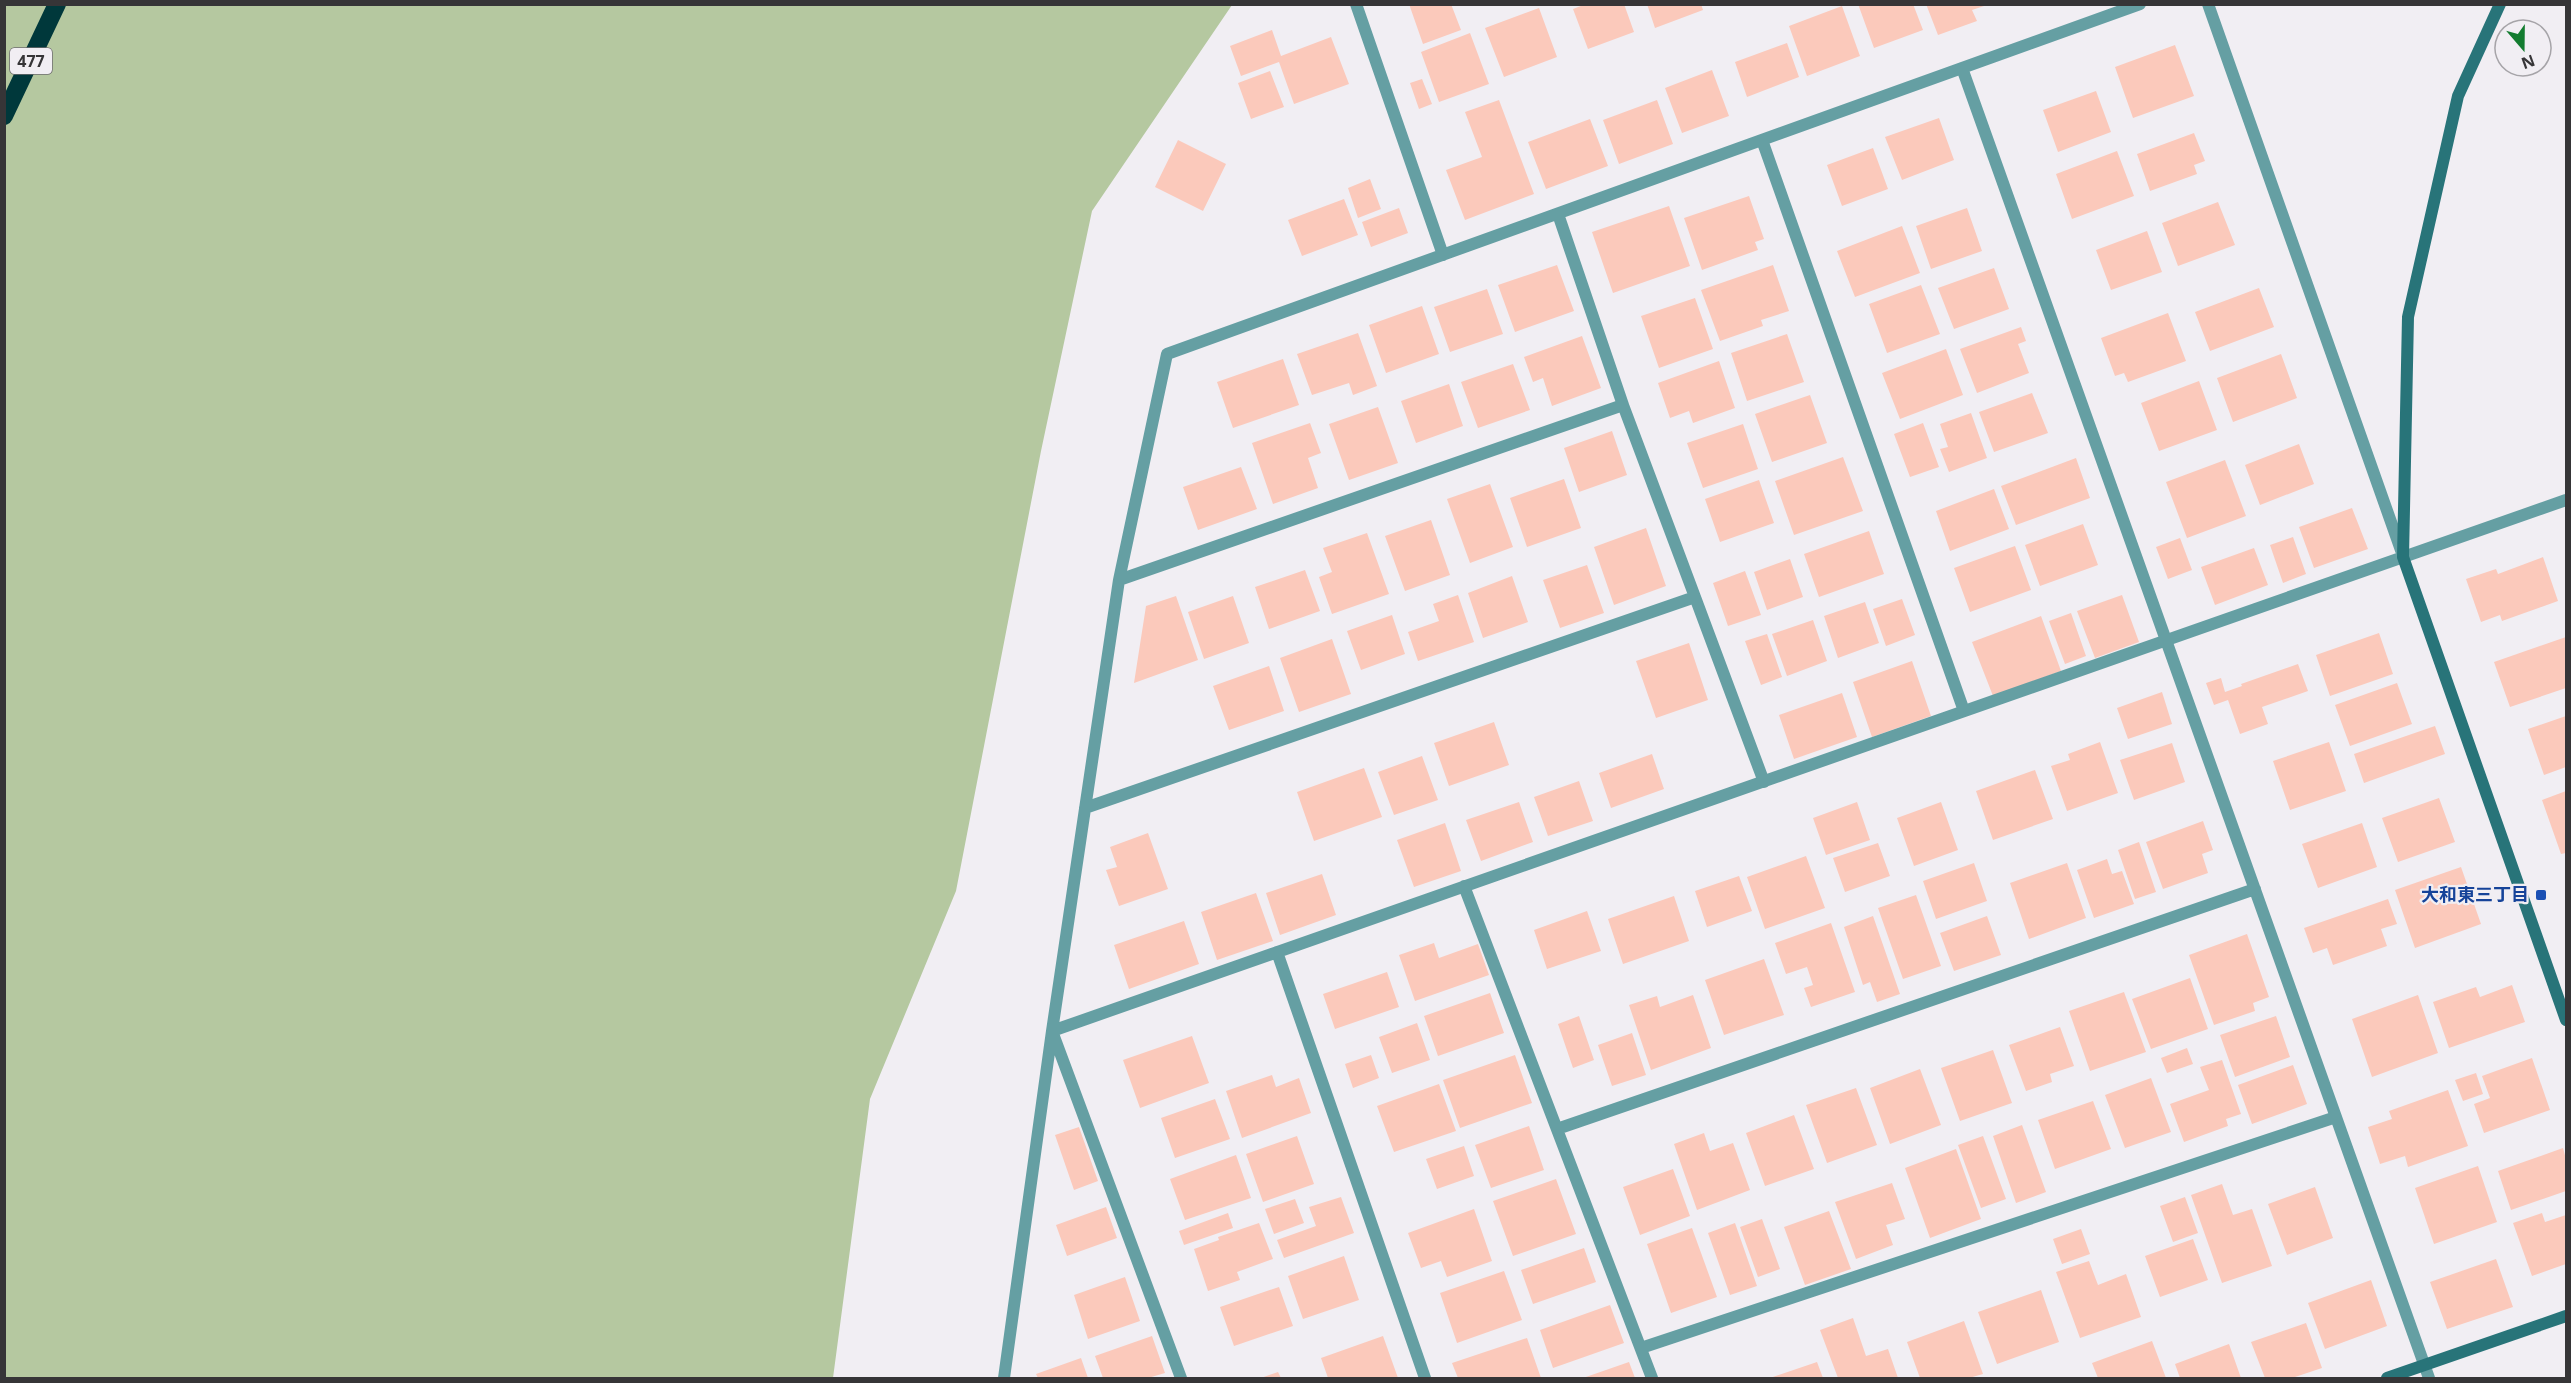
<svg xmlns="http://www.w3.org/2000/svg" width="2571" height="1383" font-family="'Open Sans','Noto Sans JP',sans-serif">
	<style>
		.green { fill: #b5c8a0 }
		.building { fill: #fbc9bb }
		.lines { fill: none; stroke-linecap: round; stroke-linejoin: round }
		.street { stroke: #659fa3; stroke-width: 12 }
		.secondary { stroke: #287479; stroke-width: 12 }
		.highway { stroke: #00383b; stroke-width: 18 }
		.transit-dot { fill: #1a4fb4; stroke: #f1eef3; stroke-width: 2 }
		.labels { text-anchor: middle; stroke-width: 4.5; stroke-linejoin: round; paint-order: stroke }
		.shield { fill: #f1eef3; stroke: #6e6c6f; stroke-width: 1.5 }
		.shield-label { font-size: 16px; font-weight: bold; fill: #363537 }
		.transit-label { font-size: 18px; font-weight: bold; fill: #164399; stroke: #f1eef3; text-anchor: end }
	</style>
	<rect width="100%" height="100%" fill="#f1eef3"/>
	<path class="green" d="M5 5H1232L1092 211 1041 451 956 891 870 1099 833 1378H5Z"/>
	<path class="building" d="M1409 4H1451L1461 30 1423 44Z
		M1586 4H1624L1634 32 1588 49 1573 9Z
		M1647 4H1701L1703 10 1655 28Z
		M1858 4H1913L1923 30 1874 48Z
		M1926 4H1987V5L1972 10 1977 21 1938 35Z
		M1842 6 1860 56 1807 76 1789 26Z
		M1539 8 1557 57 1504 77 1485 28Z
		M1272 30 1281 56 1331 37 1349 84 1294 104 1279 62 1241 76 1230 46Z
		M1470 33 1489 84 1439 102 1421 52Z
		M1787 43 1799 77 1747 97 1735 62Z
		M2175 45 2194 96 2133 118 2115 67Z
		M1712 70 1729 116 1682 133 1665 88Z
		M1270 71 1284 107 1251 119 1238 83Z
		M1422 79 1432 104 1419 109 1410 83Z
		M2096 91 2111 132 2058 152 2043 110Z
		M1499 100 1534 194 1465 220 1446 170 1482 157 1465 112Z
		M1657 100 1673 144 1619 164 1603 120Z
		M1939 118 1954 160 1902 180 1885 137Z
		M1590 119 1608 166 1546 189 1528 142Z
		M2194 133 2205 161 2194 165 2197 174 2150 191 2137 154Z
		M1178 140 1226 164 1203 211 1155 187Z
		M1873 148 1888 189 1842 206 1827 165Z
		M2117 151 2134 196 2072 219 2056 174Z
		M1370 179 1381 209 1358 218 1348 188Z
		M1749 196 1764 239 1755 242 1758 250 1702 270 1684 218Z
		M1344 199 1358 235 1302 256 1288 220Z
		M2218 202 2235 245 2178 266 2162 223Z
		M1669 206 1690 266 1613 293 1592 232Z
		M1399 208 1408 233 1371 247 1362 222Z
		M1967 208 1982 251 1931 269 1916 226Z
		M1902 226 1920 273 1855 297 1837 251Z
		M2147 231 2162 272 2111 290 2096 250Z
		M1557 265 1574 311 1515 332 1498 285Z
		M1773 265 1789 311 1761 320 1763 326 1720 341 1701 290Z
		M1994 268 2009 309 1954 329 1938 288Z
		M1921 285 1940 334 1887 353 1869 304Z
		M2259 288 2274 327 2210 351 2195 312Z
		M1487 289 1503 334 1450 352 1434 307Z
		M1695 298 1713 349 1659 368 1641 316Z
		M1422 306 1439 354 1386 373 1369 325Z
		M2168 313 2186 361 2128 382 2124 373 2115 376 2101 338Z
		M2021 327 2026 341 2018 344 2029 373 1977 393 1960 349Z
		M1358 333 1377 386 1353 395 1349 383 1312 395 1297 354Z
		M1787 334 1804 382 1747 401 1731 353Z
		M1582 336 1601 388 1552 406 1543 378 1533 382 1524 357Z
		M1946 349 1963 395 1900 419 1882 373Z
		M2281 354 2297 398 2233 422 2217 378Z
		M1283 359 1299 405 1233 428 1217 382Z
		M1719 361 1735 408 1693 423 1689 411 1670 418 1658 383Z
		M1513 364 1530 410 1478 428 1461 382Z
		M2199 381 2217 430 2159 451 2141 403Z
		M1449 384 1463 426 1416 443 1401 401Z
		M2032 393 2048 433 1994 452 1979 412Z
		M1810 395 1827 443 1772 462 1755 414Z
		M1378 407 1398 463 1349 480 1329 424Z
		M1971 413 1987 458 1949 472 1940 449 1948 447 1940 424Z
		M1310 423 1321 453 1308 458 1318 488 1273 504 1252 443Z
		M1923 423 1939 467 1910 477 1894 434Z
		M1743 424 1758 469 1703 488 1687 443Z
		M1612 431 1627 475 1579 492 1564 448Z
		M2299 444 2314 484 2260 505 2245 465Z
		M1843 457 1863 511 1794 535 1775 481Z
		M2076 458 2090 498 2016 525 2001 486Z
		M2225 460 2246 516 2187 538 2166 482Z
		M1241 467 1257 509 1198 530 1183 487Z
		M1564 479 1581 528 1527 547 1510 498Z
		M1759 480 1774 523 1720 542 1705 499Z
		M1490 484 1513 547 1470 563 1447 499Z
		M1994 489 2009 529 1950 551 1936 511Z
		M2352 508 2368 549 2314 568 2299 527Z
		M1431 520 1450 575 1405 591 1385 536Z
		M2083 524 2098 565 2040 586 2025 545Z
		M1646 528 1666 586 1614 605 1594 547Z
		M1869 531 1884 574 1819 597 1804 554Z
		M1367 533 1389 594 1332 614 1319 577 1332 572 1323 548Z
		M2293 537 2306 574 2283 583 2270 545Z
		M2180 538 2192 570 2168 579 2156 547Z
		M2015 546 2031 590 1970 612 1954 568Z
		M2254 548 2268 585 2215 605 2201 567Z
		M2543 557 2558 601 2502 621 2500 615 2481 622 2466 579 2496 569 2498 574Z
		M1790 559 1803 597 1767 610 1754 572Z
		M1587 565 1604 613 1560 628 1543 580Z
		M1305 570 1320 611 1269 629 1255 587Z
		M1745 571 1761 615 1728 626 1713 583Z
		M1512 576 1528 622 1483 638 1468 593Z
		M1458 595 1474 642 1418 661 1408 632 1439 621 1433 604Z
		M2122 595 2139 642 2095 658 2077 611Z
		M1176 596 1198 660 1134 683 1146 606Z
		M1233 596 1249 643 1204 659 1188 612Z
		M1902 599 1915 635 1886 646 1873 609Z
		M1865 602 1879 643 1838 658 1824 616Z
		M2071 613 2086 656 2065 664 2049 621Z
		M1392 615 1405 654 1361 670 1347 631Z
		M2041 616 2061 671 1993 696 1972 642Z
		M1813 620 1827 661 1787 676 1772 634Z
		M2379 633 2393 674 2330 696 2316 655Z
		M1767 634 1782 677 1761 685 1745 641Z
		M2566 637V688L2510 707 2494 662Z
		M1332 639 1351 694 1299 712 1280 658Z
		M1689 643 1708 700 1656 718 1636 661Z
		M1912 661 1931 716 1872 737 1853 682Z
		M2298 664 2308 691 2262 707 2268 724 2240 734 2228 700 2214 705 2206 683 2221 678 2225 692 2242 686 2241 684Z
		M1269 666 1284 711 1229 730 1213 686Z
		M2397 683 2412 724 2350 746 2335 705Z
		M2162 692 2172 724 2128 739 2117 708Z
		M1842 693 1857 737 1794 759 1779 715Z
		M2566 716V767L2544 775 2528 729Z
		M1494 722 1509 765 1449 786 1434 743Z
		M2435 726 2445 754 2364 783 2354 754Z
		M2100 742 2118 793 2067 811 2051 766 2070 760 2068 754Z
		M2329 742 2346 791 2290 810 2273 761Z
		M2172 743 2185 782 2134 800 2120 760Z
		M1652 754 1664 789 1611 808 1599 773Z
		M1422 756 1438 800 1394 815 1378 772Z
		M1364 768 1382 817 1314 841 1297 792Z
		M2035 770 2053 819 1993 840 1976 791Z
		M1579 781 1593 821 1548 836 1534 797Z
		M2566 791V853L2561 854 2542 800Z
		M2439 798 2455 842 2398 862 2382 818Z
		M1519 802 1533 842 1481 861 1466 820Z
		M1857 802 1870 840 1826 855 1813 818Z
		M1941 802 1958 850 1914 866 1897 818Z
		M2203 821 2213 850 2202 854 2208 873 2163 889 2146 842Z
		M1445 823 1461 871 1414 887 1397 840Z
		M2362 823 2377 867 2318 888 2302 844Z
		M1148 833 1168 889 1119 906 1106 870 1117 867 1110 847Z
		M2139 842 2156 892 2135 899 2118 850Z
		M1878 843 1890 876 1845 892 1833 858Z
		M1806 856 1825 908 1765 929 1747 877Z
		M2107 859 2112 874 2122 871 2134 904 2094 918 2077 870Z
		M1974 863 1987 901 1936 919 1923 881Z
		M2067 863 2086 918 2029 939 2010 883Z
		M2461 867 2481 924 2415 948 2395 890Z
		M1322 874 1336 915 1280 935 1266 893Z
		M1739 876 1752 911 1707 927 1695 891Z
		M1256 893 1273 941 1217 960 1201 912Z
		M1916 895 1941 966 1903 979 1878 908Z
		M1674 896 1689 941 1623 964 1608 919Z
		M2388 899 2397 924 2381 929 2387 946 2333 965 2327 948 2313 953 2304 928Z
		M1587 911 1601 951 1547 969 1534 930Z
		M1873 916 1900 994 1877 1002 1870 982 1863 985 1844 927Z
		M1987 916 2001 955 1954 971 1940 933Z
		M1184 921 1199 964 1129 989 1114 945Z
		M1831 923 1855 992 1811 1007 1804 988 1813 985 1807 967 1786 974 1775 943Z
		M2247 934 2269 997 2253 1003 2255 1011 2214 1025 2189 955Z
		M1434 943 1439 958 1478 944 1489 975 1415 1001 1399 955Z
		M1764 959 1784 1015 1724 1035 1705 980Z
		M1387 972 1399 1007 1335 1029 1323 994Z
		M2190 978 2208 1029 2151 1049 2132 999Z
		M2512 985 2525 1022 2449 1048 2433 1002 2476 987 2480 997Z
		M2124 992 2146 1052 2090 1071 2069 1011Z
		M1490 993 1504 1033 1438 1056 1424 1016Z
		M1693 995 1711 1048 1651 1070 1629 1005 1657 996 1660 1007Z
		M2418 995 2438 1053 2372 1077 2352 1019Z
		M1579 1016 1594 1060 1573 1068 1558 1024Z
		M2276 1016 2290 1057 2235 1077 2220 1035Z
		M1417 1023 1430 1060 1392 1073 1379 1037Z
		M2060 1027 2074 1066 2050 1074 2052 1082 2026 1091 2009 1045Z
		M1632 1033 1646 1075 1612 1086 1598 1045Z
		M1192 1036 1209 1083 1140 1108 1123 1060Z
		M2187 1048 2193 1064 2167 1073 2161 1058Z
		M1993 1050 2012 1103 1960 1121 1941 1068Z
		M1371 1055 1379 1078 1353 1088 1345 1064Z
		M1515 1055 1532 1103 1460 1128 1443 1080Z
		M2532 1058 2550 1110 2484 1133 2474 1104 2490 1098 2482 1076Z
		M2222 1060 2241 1114 2226 1119 2228 1126 2184 1142 2170 1104 2209 1090 2200 1067Z
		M2293 1065 2307 1104 2252 1124 2238 1085Z
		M1920 1069 1941 1125 1890 1144 1870 1088Z
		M2476 1073 2483 1094 2463 1101 2455 1080Z
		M1272 1075 1276 1087 1299 1078 1311 1113 1242 1138 1226 1091Z
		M2151 1078 2171 1132 2125 1148 2105 1095Z
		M1439 1084 1456 1131 1394 1152 1377 1106Z
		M1856 1088 1877 1145 1827 1163 1806 1105Z
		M2448 1090 2468 1146 2408 1167 2405 1156 2380 1164 2368 1127 2392 1119 2389 1111Z
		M1215 1099 1230 1139 1175 1158 1161 1118Z
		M2093 1101 2111 1149 2055 1169 2038 1120Z
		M1794 1115 1814 1169 1765 1186 1746 1133Z
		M2022 1125 2046 1192 2016 1203 1993 1136Z
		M1529 1126 1544 1170 1491 1188 1475 1145Z
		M1079 1127 1098 1181 1074 1190 1055 1135Z
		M1704 1133 1710 1151 1733 1143 1750 1190 1697 1210 1674 1144Z
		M1297 1136 1314 1184 1263 1202 1246 1154Z
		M1983 1136 2006 1199 1981 1208 1958 1145Z
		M1464 1146 1474 1176 1437 1189 1426 1159Z
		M2563 1148 2566 1159V1191L2511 1210 2498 1171Z
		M1956 1149 1981 1219 1930 1238 1905 1168Z
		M1236 1155 1251 1198 1185 1220 1170 1179Z
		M2478 1166 2497 1222 2434 1244 2415 1188Z
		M1673 1169 1690 1216 1640 1235 1623 1187Z
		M1556 1179 1576 1234 1513 1256 1493 1201Z
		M1892 1183 1905 1219 1886 1225 1893 1245 1856 1259 1835 1202Z
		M2222 1184 2233 1215 2252 1209 2272 1266 2222 1283 2191 1195Z
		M2315 1187 2333 1238 2287 1255 2268 1204Z
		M1341 1197 1354 1233 1284 1258 1277 1240 1316 1226 1309 1207Z
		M2185 1197 2198 1233 2173 1242 2160 1206Z
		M1295 1199 1304 1223 1274 1234 1265 1209Z
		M1106 1207 1117 1238 1067 1256 1056 1225Z
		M1474 1209 1492 1261 1447 1277 1441 1261 1421 1268 1408 1233Z
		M1829 1211 1851 1269 1805 1285 1784 1227Z
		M1228 1213 1233 1228 1184 1245 1179 1231Z
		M2542 1213 2545 1222 2566 1215V1264L2532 1276 2513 1223Z
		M1762 1219 1780 1269 1758 1277 1740 1227Z
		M1259 1223 1273 1259 1237 1272 1240 1280 1208 1291 1194 1249 1219 1240 1218 1237Z
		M1735 1223 1757 1286 1730 1295 1708 1233Z
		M1692 1228 1717 1297 1671 1313 1647 1244Z
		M2081 1229 2090 1254 2062 1264 2053 1239Z
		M2193 1239 2208 1280 2160 1297 2145 1256Z
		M1584 1248 1596 1282 1533 1304 1521 1270Z
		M1344 1256 1359 1300 1303 1319 1288 1276Z
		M2496 1259 2513 1307 2447 1329 2430 1282Z
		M2089 1261 2098 1285 2126 1274 2141 1317 2080 1338 2056 1272Z
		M1504 1271 1522 1320 1457 1343 1440 1293Z
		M1125 1277 1140 1321 1088 1339 1074 1295Z
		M2371 1280 2387 1326 2325 1349 2308 1303Z
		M1279 1287 1293 1326 1234 1346 1220 1307Z
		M2041 1290 2059 1342 1997 1364 1978 1312Z
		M1610 1305 1624 1343 1553 1368 1540 1330Z
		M1853 1318 1866 1356 1888 1349 1898 1378H1838L1820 1330Z
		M1964 1321 1983 1374 1969 1378H1920L1907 1342Z
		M2306 1323 2322 1368 2292 1378H2265L2251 1342Z
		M1152 1336 1165 1373 1148 1378H1103L1095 1356Z
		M1383 1336 1398 1378H1328L1321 1358Z
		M1527 1338 1541 1378H1458L1452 1363Z
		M2152 1341 2166 1378H2098L2092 1363Z
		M2229 1344 2241 1378H2180L2175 1364Z
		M1081 1358 1088 1378H1038L1036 1374Z
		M1629 1362 1635 1378H1583Z
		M1817 1362 1823 1378H1770Z
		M1278 1372 1281 1378H1261Z"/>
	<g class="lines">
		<path class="street" d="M1356 4 1443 255
			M2208 4 2402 553
			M1962 68 2429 1378
			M1762 140 1964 711
			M1623 405 1695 597
			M1119 580 1623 405 1558 214
			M1085 808 1695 597 1764 782
			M1464 886 1652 1378
			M1277 952 1425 1378
			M1557 1129 2255 889
			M1641 1348 2336 1117
			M1004 1378 1052 1031 1119 580 1167 354 2140 4
			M1181 1378 1052 1031 2566 500"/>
		<path class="secondary" d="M2500 4 2458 96 2408 317 2403 557 2566 1020
			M2387 1378 2566 1316"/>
		<path class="highway" d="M4 116 57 4"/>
	</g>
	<rect class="transit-dot" x="2535" y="889" width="12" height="12" rx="3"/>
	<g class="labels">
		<rect class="shield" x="10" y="48" width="42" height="26" rx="4.5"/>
		<g class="shield-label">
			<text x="31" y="67">477</text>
		</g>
		<g class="transit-label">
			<text x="2529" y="901">大和東三丁目</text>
		</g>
	</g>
	<rect width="2571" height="1383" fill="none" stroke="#363537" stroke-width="12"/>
	<g transform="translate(2523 48) rotate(160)"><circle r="28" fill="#f1eef3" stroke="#a6a4a8" stroke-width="1.5"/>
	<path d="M0-4.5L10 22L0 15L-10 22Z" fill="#137c30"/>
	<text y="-9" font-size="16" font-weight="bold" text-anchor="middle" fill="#363537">N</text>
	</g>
</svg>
